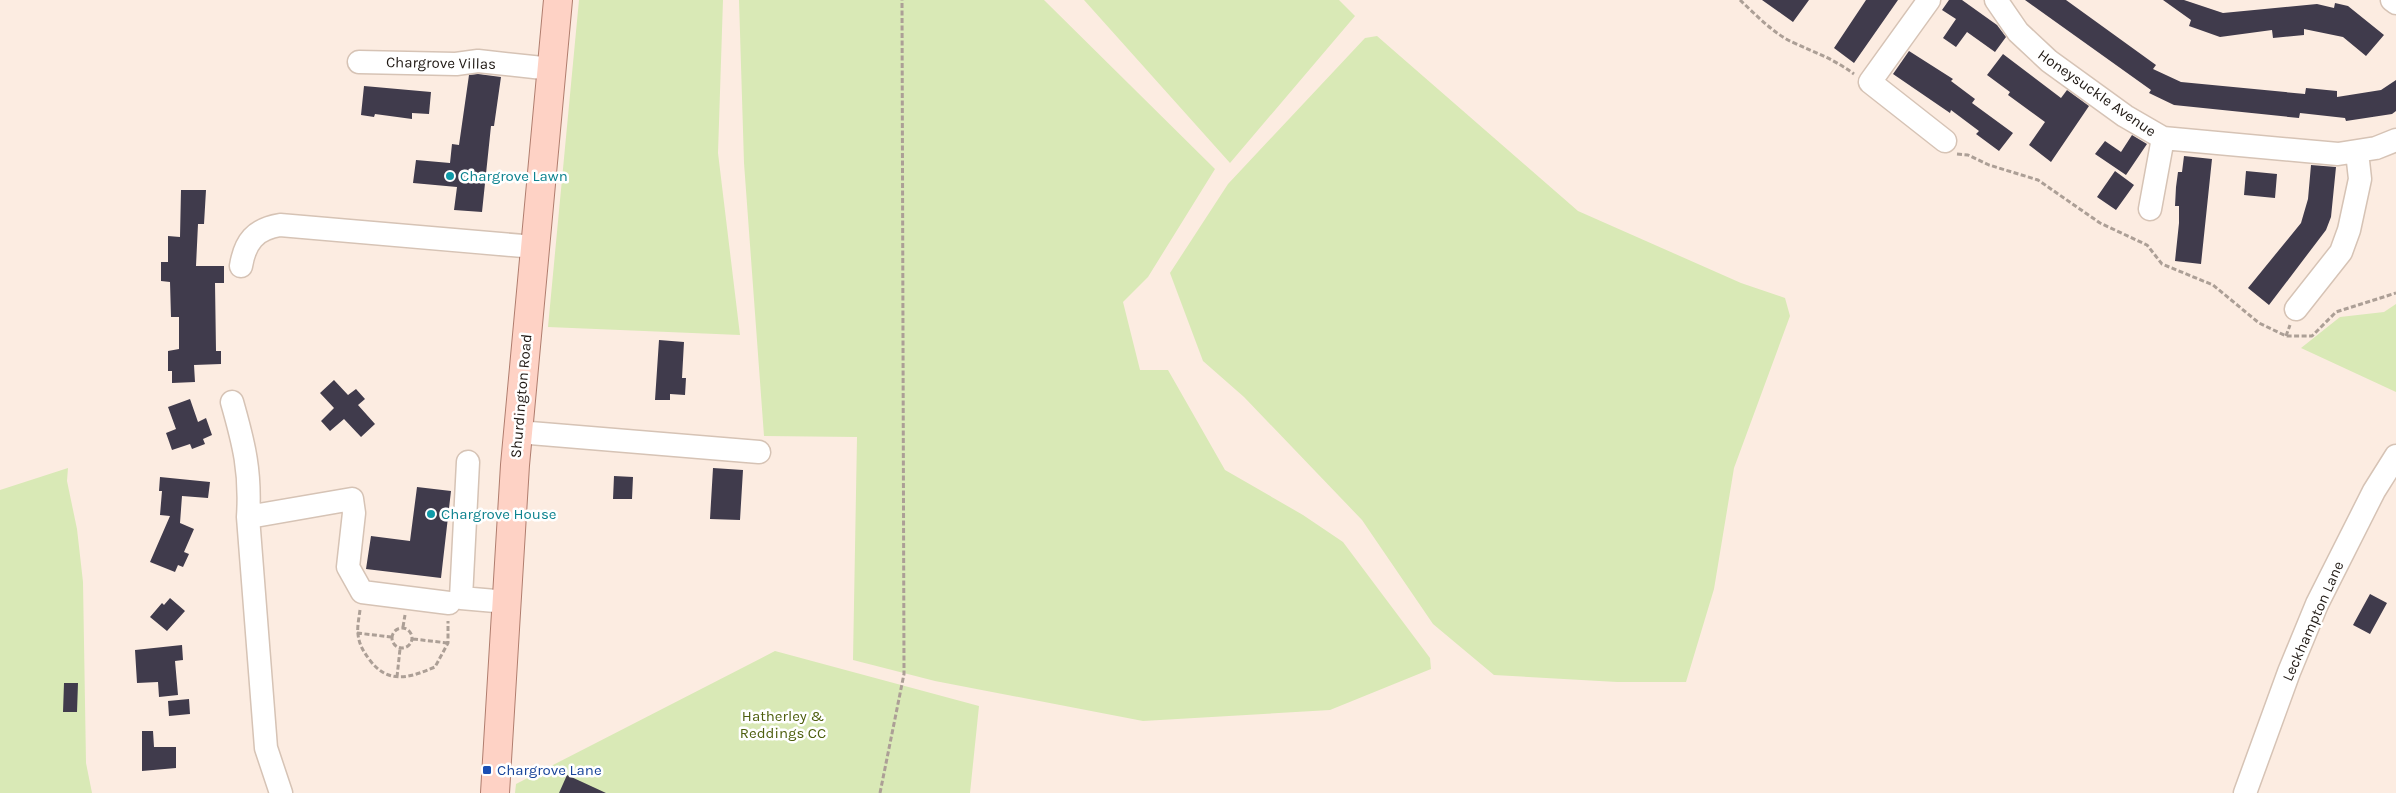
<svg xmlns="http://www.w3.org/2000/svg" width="2396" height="793" font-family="Karla,sans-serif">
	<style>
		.green { fill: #d9e9b6 }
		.building { fill: #403b4c }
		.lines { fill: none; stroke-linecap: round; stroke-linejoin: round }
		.minor-casing { stroke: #d6c3b5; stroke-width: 25 }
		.major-casing { stroke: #b07d6e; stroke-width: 30 }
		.path { stroke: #ac9f96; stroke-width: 3; stroke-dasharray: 5 2.5; stroke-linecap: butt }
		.minor { stroke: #fff; stroke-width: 22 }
		.major { stroke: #fed2c5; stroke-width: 28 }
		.culture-dot { fill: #0f9aa8; stroke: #fff; stroke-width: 2 }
		.transit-dot { fill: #1a4fb4; stroke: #fff; stroke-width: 2 }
		.labels { text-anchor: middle; stroke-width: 5; stroke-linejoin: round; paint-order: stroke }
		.street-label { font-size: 15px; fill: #1f1813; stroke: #fff }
		.culture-label { font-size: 15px; fill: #0d838f; stroke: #fff; text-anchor: start }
		.park-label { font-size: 15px; fill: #4d5e0d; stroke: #fff }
		.transit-label { font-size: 15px; fill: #164399; stroke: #fff; text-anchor: start }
	</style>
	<rect width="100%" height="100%" fill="#fcece1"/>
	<path class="green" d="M579 0H723L718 153 740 335 548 327Z
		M739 0H1044L1215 169 1148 277 1123 302 1140 370H1168L1225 470 1303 515 1343 542 1430 658 1431 669 1330 710 1143 721 935 681 853 660 857 437 764 436 744 163Z
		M1084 0H1339L1355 16 1230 163Z
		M1377 36 1578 211 1741 283 1785 298 1790 316 1734 468 1714 589 1686 682H1617L1494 675 1433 624 1362 520 1244 397 1203 361 1170 273 1228 184 1365 38Z
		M2396 304V392L2301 348 2340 317 2384 312Z
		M68 468 67 481 77 529 83 582 86 763 92 793H0V490Z
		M775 651 979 706 970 793H515L516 784Z"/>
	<path class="building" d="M1762 0H1809L1793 22Z
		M1866 0H1898L1854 63 1834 48Z
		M1949 0H1962L1997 25 2006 37 1995 52 1967 32 1956 47 1943 38 1956 19 1942 10Z
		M2025 0H2066L2156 65 2153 69 2181 82 2305 94 2306 88 2337 91V97L2381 90 2396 80V111L2392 114 2346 121 2345 118 2300 113 2299 118 2174 105 2149 93 2151 90Z
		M2163 0H2184L2223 13 2317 4 2334 8 2335 3 2348 6 2384 35 2366 56 2343 37 2304 29V35L2273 38 2272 30 2220 37 2189 26 2191 20Z
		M1909 51 1953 79 1951 81 1975 99 1972 103 2013 133 1999 151 1976 134 1979 131 1951 110 1950 113 1893 74Z
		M2003 54 2061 98 2067 90 2089 106 2051 162 2029 145 2045 122 2008 95 2010 92 1987 75Z
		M478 74 501 77 494 126H491L482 212 454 210 457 187 413 183 416 160 450 163 452 144 459 145 469 75Z
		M364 86 431 92 429 114 412 113V119L375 114 374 117 361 115Z
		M2132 135 2147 144 2126 175 2095 154 2105 141 2121 152Z
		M2184 156 2212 159 2201 264 2175 261 2179 223V206H2175L2176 187 2178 172H2182Z
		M2311 165 2336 167 2331 217 2326 230 2269 305 2248 288 2301 223 2308 199Z
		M2115 171 2134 185 2116 210 2097 197Z
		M2246 171 2277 174 2275 198 2244 195Z
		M181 190H206L204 224H198L196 266H224V283H215L216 351H221V364L194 365 195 382 172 383V371H168V351L179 349V317H171L170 282 161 281V262H168V236L180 237Z
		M659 340 684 342 682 378H686L685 395 670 394V400H655Z
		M334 380 348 395 356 389 365 399 358 405 375 424 361 437 344 419 330 431 321 421 334 408 320 393Z
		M190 399 198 422 206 418 212 435 203 439 205 444 192 449 190 444 172 450 166 433 176 429 168 407Z
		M713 468 743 470 740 520 710 519Z
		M614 476 633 477 632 499H613Z
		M160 477 210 482 208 498 182 496 180 523 194 529 184 552 189 554 183 567 178 565 175 572 150 562 170 516 160 515 162 491H159Z
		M417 487 451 491 441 578 366 569 371 536 410 541Z
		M2370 594 2387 603 2370 634 2353 625Z
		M170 598 185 611 167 631 150 617 162 603 164 605Z
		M182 645 183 660 175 661 178 695 159 697 158 682 137 683 135 650Z
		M64 683H78L77 712H63Z
		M189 699 190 714 169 716 168 701Z
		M142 731H153L154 747H176V768L142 771Z
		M567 775 606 793H559Z"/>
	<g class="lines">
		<defs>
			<path id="minor" d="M1929 0 1870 82 1945 141
				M1996 0 2018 32 2049 61 2125 116 2163 138 2338 154 2376 148 2396 140
				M2392 0 2396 3
				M359 62 456 64 478 61 552 69
				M2150 209 2163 138
				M241 266C245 242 255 229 280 225L535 247
				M2296 309 2341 252 2349 230 2360 179 2357 152
				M232 402C244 444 251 472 248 517L266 748 281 793
				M518 432 759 452
				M468 462 461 598 507 602
				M248 517 352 499 354 513 348 567 362 592 449 603
				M2245 793 2289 672 2317 604 2374 491 2396 456"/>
			<path id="major" d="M495 793 515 465 558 0"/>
		</defs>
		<use href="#minor" class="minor-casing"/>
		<use href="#major" class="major-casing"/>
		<path class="path" d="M1740 0C1755 14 1773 33 1792 42 1816 53 1832 58 1854 74
			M1957 154 1968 155 1989 165 2038 180 2100 223 2147 245 2162 264 2213 285 2259 323 2286 336H2312L2336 312 2396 293
			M2286 336 2290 325
			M360 610C359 618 357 627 358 634 359 644 363 651 369 659 388 685 409 678 435 667L448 643V621
			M403 627 405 615
			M392 638a10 10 0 1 1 20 0a10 10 0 1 1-20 0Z
			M357 633 391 637
			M413 639 448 643
			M397 677 400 649
			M880 793 904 674 902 0"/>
		<use href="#minor" class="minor"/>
		<use href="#major" class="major"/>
	</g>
	<g class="culture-dot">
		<circle cx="450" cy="176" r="5"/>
		<circle cx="431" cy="514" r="5"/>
	</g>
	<rect class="transit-dot" x="482" y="765" width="10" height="10" rx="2.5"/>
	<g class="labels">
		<g class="street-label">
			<text transform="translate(441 63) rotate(1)" y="5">Chargrove Villas</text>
			<text transform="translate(2097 93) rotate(35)" y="5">Honeysuckle Avenue</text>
			<text transform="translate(521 396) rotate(-85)" y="5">Shurdington Road</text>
			<text transform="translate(2313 621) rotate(-66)" y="5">Leckhampton Lane</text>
		</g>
		<g class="culture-label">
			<text x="460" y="181">Chargrove Lawn</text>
			<text x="441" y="519">Chargrove House</text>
		</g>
		<g class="park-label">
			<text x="783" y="721">Hatherley &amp;<tspan x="783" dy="17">Reddings CC</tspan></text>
		</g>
		<g class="transit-label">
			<text x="497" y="775">Chargrove Lane</text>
		</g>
	</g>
</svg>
